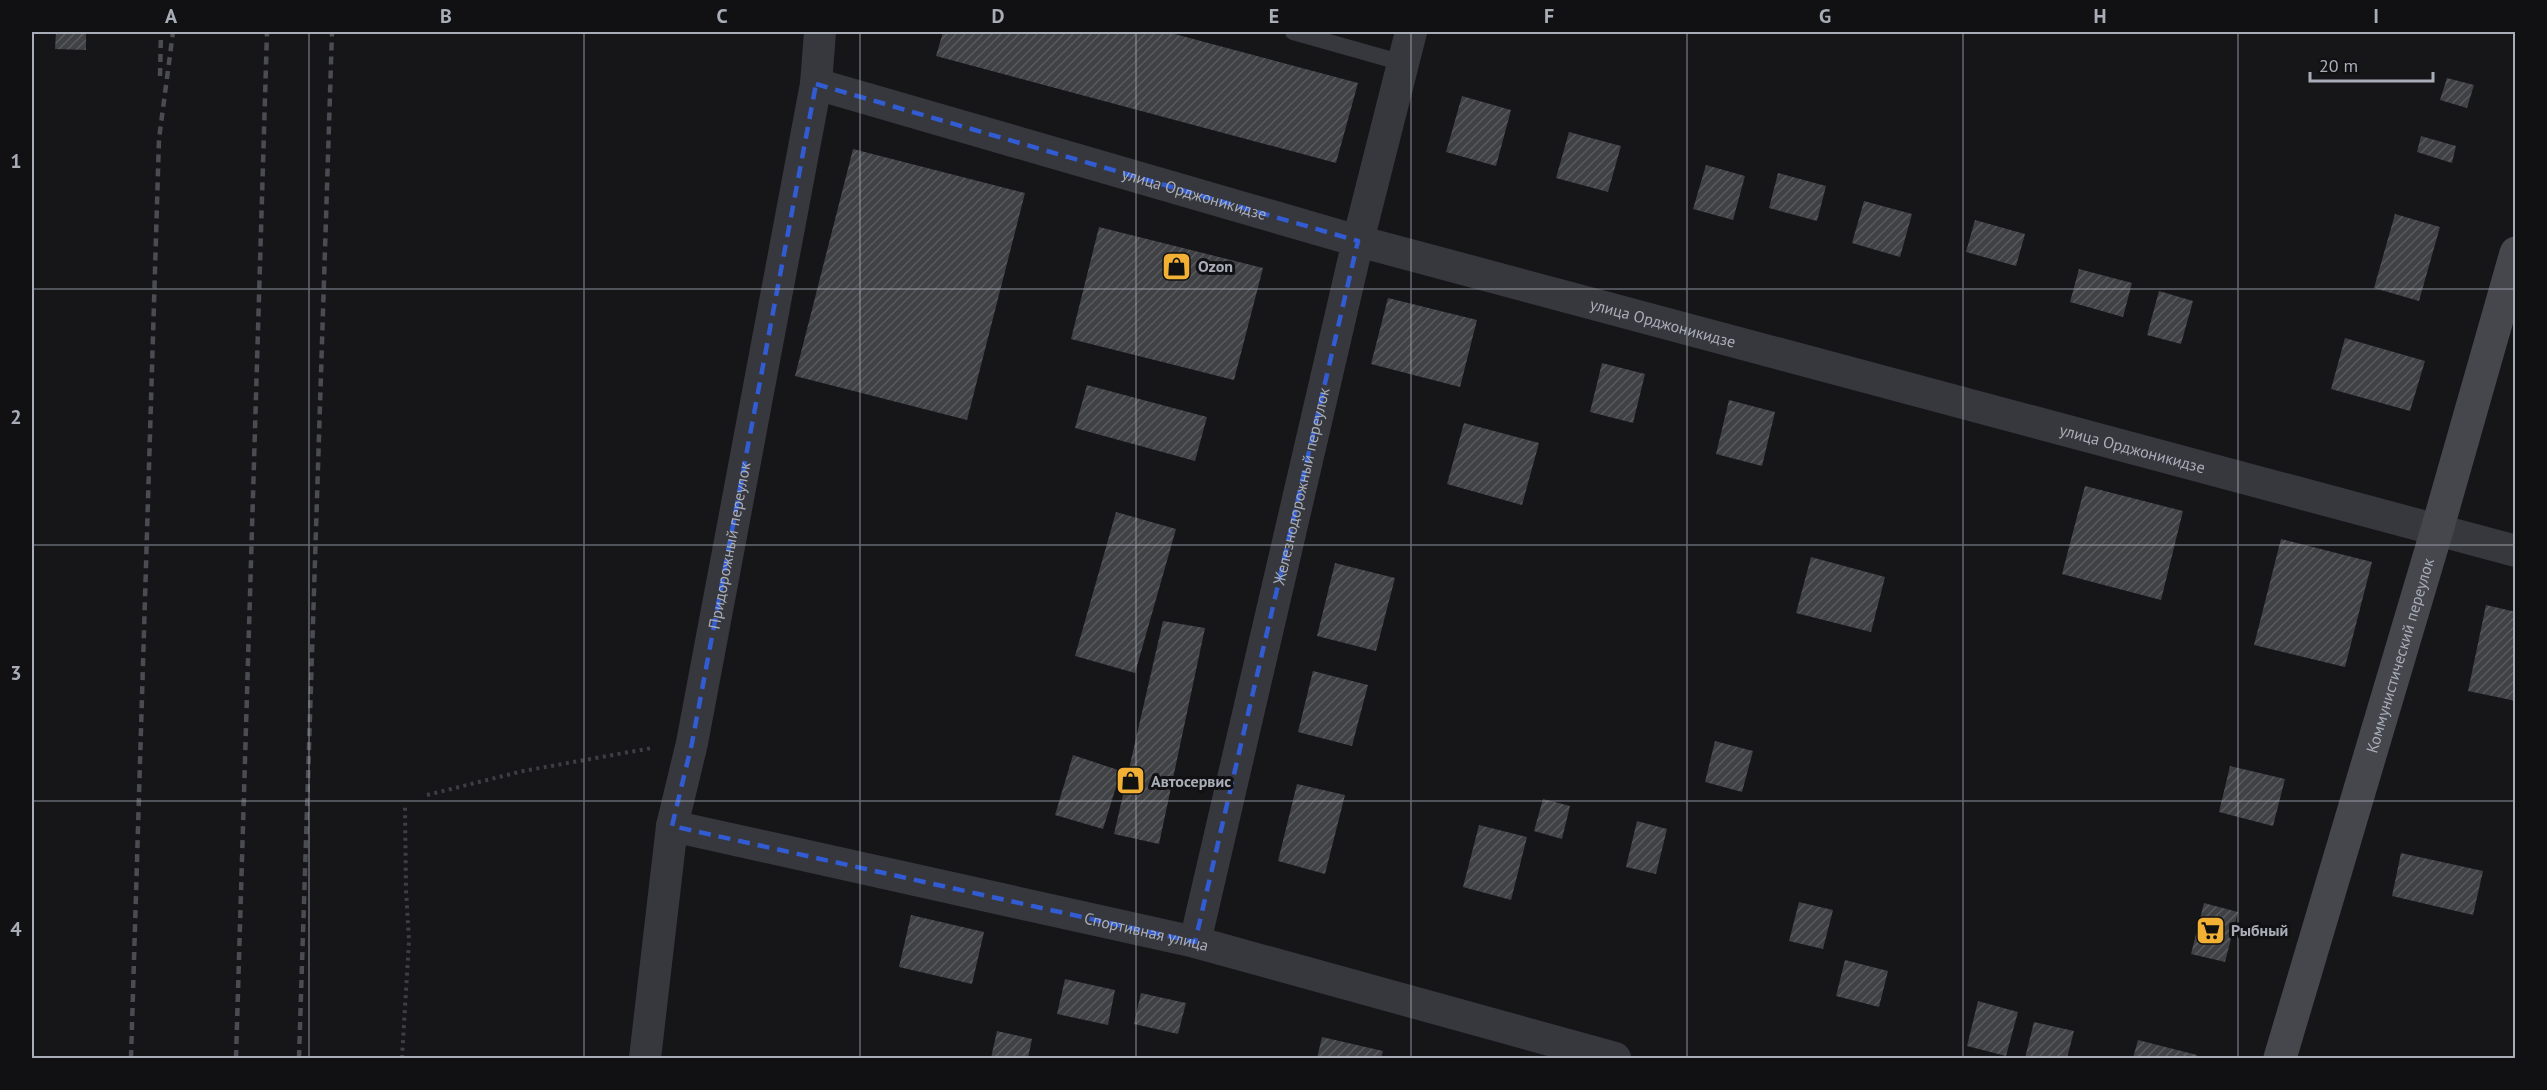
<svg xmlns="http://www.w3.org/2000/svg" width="2547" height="1090" font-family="'PT Sans',sans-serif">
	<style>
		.building { fill: url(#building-hatch) }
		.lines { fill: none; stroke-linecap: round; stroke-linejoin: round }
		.path { stroke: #3d3f44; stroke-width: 4; stroke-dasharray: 3 4.5; stroke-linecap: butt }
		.lane { stroke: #37383d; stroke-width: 16 }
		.street { stroke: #37383d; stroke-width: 32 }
		.secondary { stroke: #45474d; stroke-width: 33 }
		.rail { stroke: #4a4c52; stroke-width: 4.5; stroke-dasharray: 8 6; stroke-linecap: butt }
		.marked { fill: none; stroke: #325cd3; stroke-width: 4.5; stroke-dasharray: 12 8; stroke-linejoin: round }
		.grid { fill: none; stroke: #a8adb8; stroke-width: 1.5; stroke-opacity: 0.55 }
		.labels { text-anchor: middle; stroke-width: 6; stroke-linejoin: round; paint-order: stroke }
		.street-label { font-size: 16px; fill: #a8adb8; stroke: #111113 }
		.poi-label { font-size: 16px; font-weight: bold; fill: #a8adb8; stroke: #111113; text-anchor: start }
		.neatline { fill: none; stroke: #a8adb8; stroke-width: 2 }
		.grid-label { font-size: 20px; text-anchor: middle; font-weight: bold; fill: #a8adb8 }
	</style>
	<defs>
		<pattern id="building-hatch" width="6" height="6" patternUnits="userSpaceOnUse" patternTransform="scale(1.5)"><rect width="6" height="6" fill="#404145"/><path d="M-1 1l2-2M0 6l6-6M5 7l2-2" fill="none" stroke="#595a5e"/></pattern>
	</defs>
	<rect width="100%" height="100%" fill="#161618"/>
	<path class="building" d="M56 32H86V50L55 49Z
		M943 32H1167L1358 83 1336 163 936 56Z
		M2447 78 2474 85 2467 108 2440 100Z
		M1462 96 1511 110 1496 166 1446 152Z
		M1569 132 1621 146 1608 192 1556 178Z
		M2421 136 2456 146 2452 163 2417 152Z
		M853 149 1025 193 967 420 795 376Z
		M1706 165 1745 176 1733 220 1693 209Z
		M1778 173 1826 186 1817 221 1769 208Z
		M1864 201 1912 214 1900 257 1852 243Z
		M2395 214 2440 227 2419 301 2374 288Z
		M1975 220 2025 234 2016 266 1966 252Z
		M1099 227 1263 268 1234 380 1071 339Z
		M2079 269 2132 283 2123 317 2070 302Z
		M2159 291 2193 301 2181 344 2147 335Z
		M1388 298 1477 320 1460 387 1371 364Z
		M2345 338 2425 361 2410 411 2331 389Z
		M1602 363 1645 374 1633 423 1590 412Z
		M1087 385 1207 417 1195 461 1075 428Z
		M1729 400 1775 412 1762 466 1716 454Z
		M1464 423 1539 443 1522 505 1447 484Z
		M2085 486 2183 511 2161 600 2062 574Z
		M1116 512 1176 529 1135 673 1075 656Z
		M2281 539 2372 562 2345 667 2254 645Z
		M1811 557 1885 577 1871 632 1796 613Z
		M1335 563 1395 578 1376 651 1317 636Z
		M2486 605 2516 612V701L2468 691Z
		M1163 621 1205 628 1159 844 1114 834Z
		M1313 671 1368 685 1352 746 1298 732Z
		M1715 741 1753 751 1742 792 1705 782Z
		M1073 755 1121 771 1103 829 1055 815Z
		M2230 766 2285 779 2273 826 2219 812Z
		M1297 784 1345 795 1325 874 1278 861Z
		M1543 799 1570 806 1562 839 1534 831Z
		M1637 821 1667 829 1656 874 1626 867Z
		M1479 825 1527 837 1511 900 1463 887Z
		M2401 853 2483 871 2473 915 2392 896Z
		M1799 902 1833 910 1823 949 1789 941Z
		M2204 903 2238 912 2225 962 2191 954Z
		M911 915 984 932 972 984 899 967Z
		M1845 960 1888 971 1879 1007 1836 996Z
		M1065 979 1115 990 1108 1025 1057 1014Z
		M1141 993 1186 1003 1178 1034 1134 1024Z
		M1978 1001 2018 1012 2006 1056 1967 1046Z
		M2034 1022 2074 1031 2067 1058H2025Z
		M997 1031 1032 1039 1028 1058H991Z
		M1322 1037 1383 1051 1381 1058H1317Z
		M2138 1040 2197 1055 2196 1058H2133Z"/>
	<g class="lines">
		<path class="path" d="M427 795 523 771 652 748
			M402 1058 409 941 406 890 405 807"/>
		<path class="lane" d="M1293 32 1403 63"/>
		<g class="street">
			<path id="s1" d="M816 84 1358 241 2516 551"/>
			<path id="s2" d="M672 826 1195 942 1615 1058"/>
			<path id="s3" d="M1195 942 1358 241 1411 32"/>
			<path id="s4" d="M645 1058 672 826 692 743 816 84 820 32"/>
		</g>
		<path class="secondary" id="s5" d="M2280 1058 2437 530 2516 253"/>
		<path class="rail" d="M160 76 161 32
			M131 1058 159 139 173 32
			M236 1058 267 32
			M299 1058 332 32"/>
	</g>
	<path class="marked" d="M816 84 1358 241 1195 942 672 826 692 743Z"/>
	<path class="grid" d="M309 32V1058M584 32V1058M860 32V1058M1136 32V1058M1411 32V1058M1687 32V1058M1963 32V1058M2238 32V1058M32 289H2516M32 545H2516M32 801H2516"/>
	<defs>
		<symbol id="shop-square" viewBox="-11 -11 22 22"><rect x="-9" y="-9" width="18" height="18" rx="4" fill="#f2b134" stroke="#111113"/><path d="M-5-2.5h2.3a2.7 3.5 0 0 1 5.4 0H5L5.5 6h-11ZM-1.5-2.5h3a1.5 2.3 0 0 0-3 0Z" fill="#111"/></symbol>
		<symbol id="supermarket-square" viewBox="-11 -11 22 22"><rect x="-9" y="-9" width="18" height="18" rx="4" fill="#f2b134" stroke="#111113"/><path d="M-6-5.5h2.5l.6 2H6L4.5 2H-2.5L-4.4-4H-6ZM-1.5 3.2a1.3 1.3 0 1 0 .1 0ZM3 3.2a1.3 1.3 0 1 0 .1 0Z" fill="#111"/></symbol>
	</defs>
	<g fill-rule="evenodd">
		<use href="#shop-square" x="1160" y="250" width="33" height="33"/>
		<use href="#shop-square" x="1114" y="764" width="33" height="33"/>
		<use href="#supermarket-square" x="2194" y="914" width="33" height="33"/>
	</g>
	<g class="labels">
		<g class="street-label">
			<text dy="6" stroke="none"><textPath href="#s1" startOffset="394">улица Орджоникидзе</textPath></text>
			<text dy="6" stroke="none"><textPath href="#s1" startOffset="880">улица Орджоникидзе</textPath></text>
			<text dy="6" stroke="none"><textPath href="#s1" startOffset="1366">улица Орджоникидзе</textPath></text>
			<text dy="6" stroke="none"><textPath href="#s3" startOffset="468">Железнодорожный переулок</textPath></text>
			<text dy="6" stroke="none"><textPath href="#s4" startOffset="520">Придорожный переулок</textPath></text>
			<text dy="6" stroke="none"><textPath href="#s5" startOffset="420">Коммунистический переулок</textPath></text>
			<text dy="6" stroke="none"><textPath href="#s2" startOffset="486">Спортивная улица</textPath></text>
		</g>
		<g class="poi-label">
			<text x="1198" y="272">Ozon</text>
			<text x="1151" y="787">Автосервис</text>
			<text x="2231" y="936">Рыбный</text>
		</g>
	</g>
	<rect width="2547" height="1090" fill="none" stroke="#111113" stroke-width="66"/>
	<path d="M2310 72v9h123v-9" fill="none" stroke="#a8adb8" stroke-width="3"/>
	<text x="2319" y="72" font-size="18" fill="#a8adb8" stroke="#111113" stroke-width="4.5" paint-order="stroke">20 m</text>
	<rect x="33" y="33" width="2481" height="1024" class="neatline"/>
	<g class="grid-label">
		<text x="171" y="23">A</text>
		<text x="446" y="23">B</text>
		<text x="722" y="23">C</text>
		<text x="998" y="23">D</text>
		<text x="1274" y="23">E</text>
		<text x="1549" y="23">F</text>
		<text x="1825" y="23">G</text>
		<text x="2100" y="23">H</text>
		<text x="2376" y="23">I</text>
		<text x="16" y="168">1</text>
		<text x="16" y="424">2</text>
		<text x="16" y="680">3</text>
		<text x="16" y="936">4</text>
	</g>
</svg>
